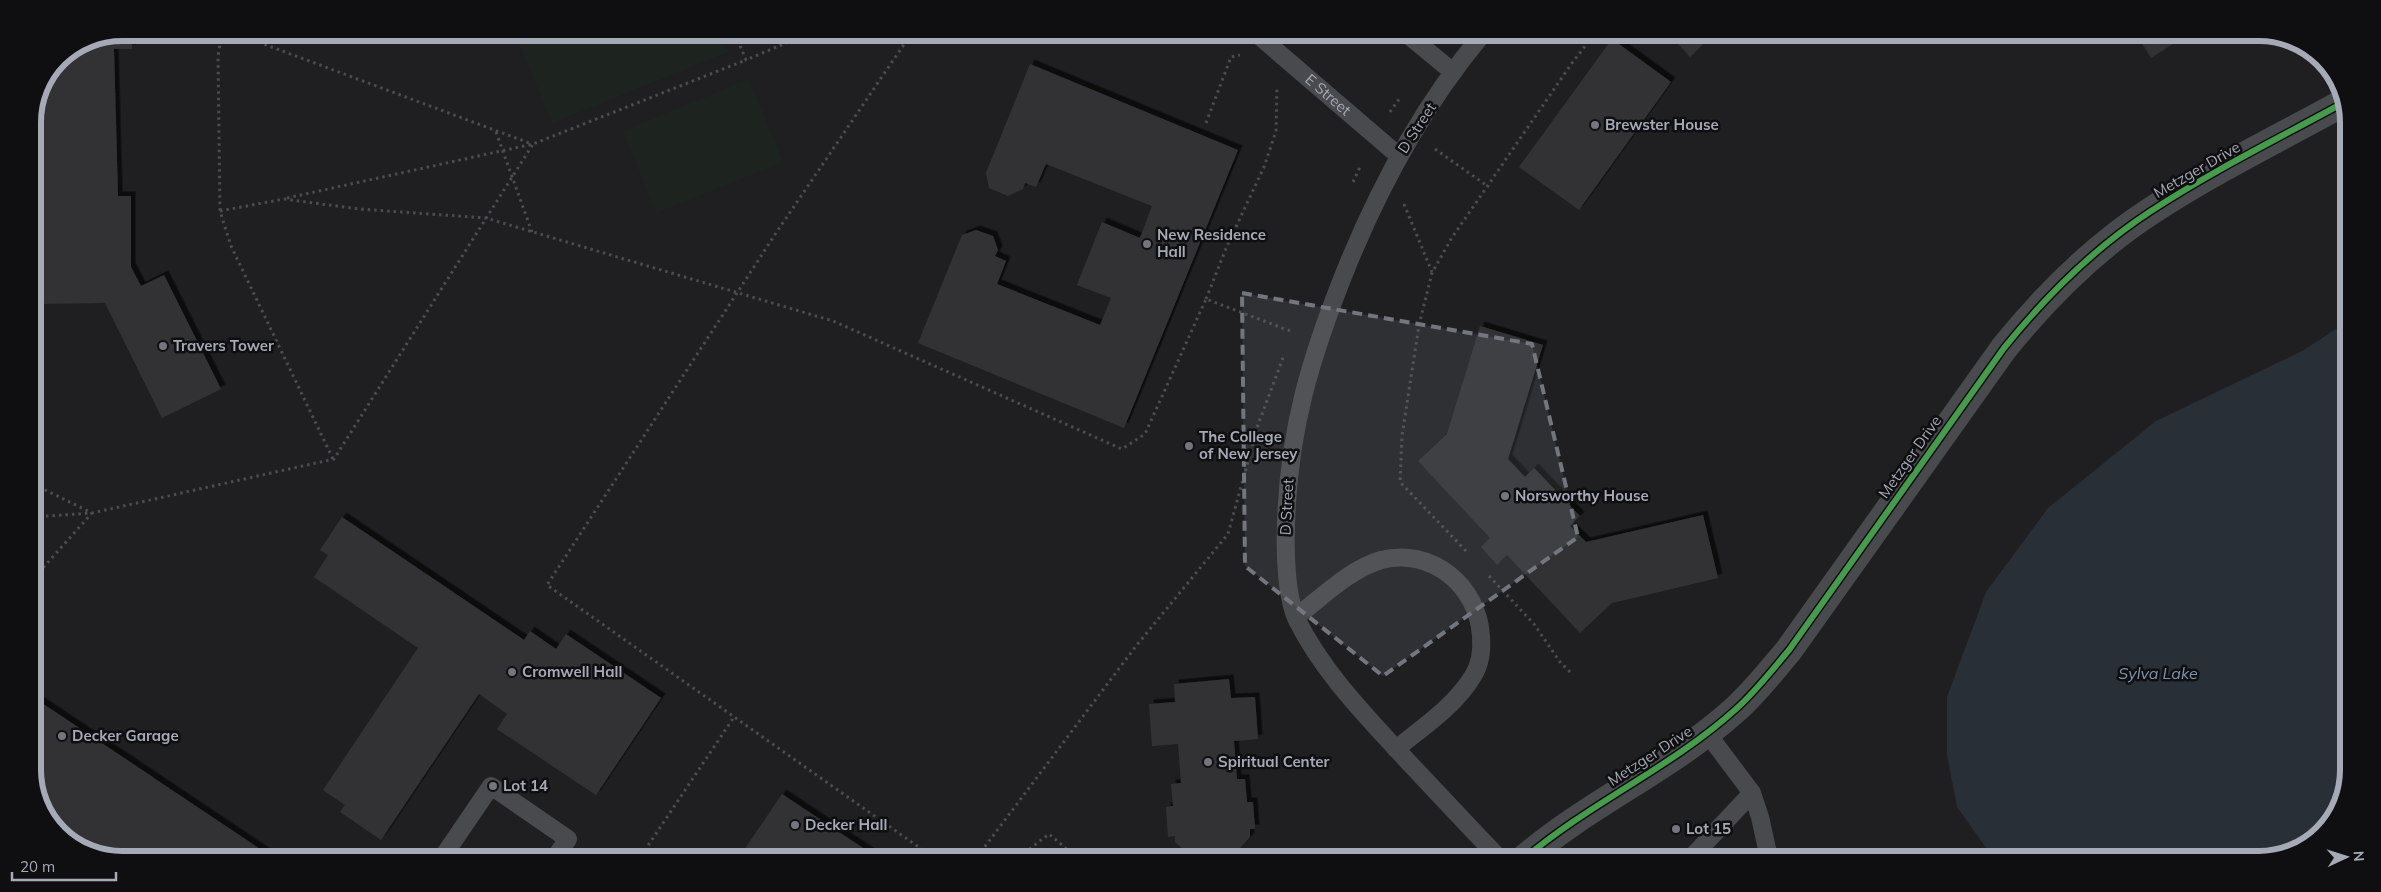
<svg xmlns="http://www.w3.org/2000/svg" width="2381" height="892" font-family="Mulish,sans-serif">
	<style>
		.built { fill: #1f1f21 }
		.green { fill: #1d241f }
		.water { fill: #292f36 }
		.building { fill: #333334; filter: url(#shadow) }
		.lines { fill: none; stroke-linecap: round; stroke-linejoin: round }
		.path { stroke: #4b4c50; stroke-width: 3; stroke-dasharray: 2.5 4; stroke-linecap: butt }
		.lane { stroke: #494a4e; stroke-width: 18 }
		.street { stroke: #494a4e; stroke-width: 28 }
		.cycleway-casing { stroke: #0f0f11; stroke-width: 9 }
		.cycleway { stroke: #469c4c; stroke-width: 6 }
		.marked { fill: #73767e; fill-opacity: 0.2; stroke: #73767e; stroke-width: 4; stroke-dasharray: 10 6; stroke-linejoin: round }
		.poi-dot { fill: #73767e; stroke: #0f0f11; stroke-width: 2 }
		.labels { text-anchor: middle; stroke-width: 5; stroke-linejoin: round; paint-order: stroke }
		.street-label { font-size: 15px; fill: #a6aab6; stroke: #0f0f11 }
		.poi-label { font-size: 15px; font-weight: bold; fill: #a6aab6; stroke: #0f0f11; text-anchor: start }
		.water-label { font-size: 16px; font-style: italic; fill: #7e94b0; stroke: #0f0f11 }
		.rim { fill: none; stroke: #a6aab6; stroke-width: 6 }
	</style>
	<defs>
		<filter id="shadow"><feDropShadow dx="4.5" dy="-4.5" stdDeviation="0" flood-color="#0009"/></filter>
	</defs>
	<rect width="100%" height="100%" fill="#151515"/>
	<path class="built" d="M122 33 2288 37 2330 67 2348 116 2344 799 2313 841 2259 859 93 855 51 824 33 776V117L59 59 88 39Z"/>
	<path class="green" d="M515 33 721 34 728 52 552 123Z
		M749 79 783 162 656 213 623 131Z"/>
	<path class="water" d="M2347 322 2344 799 2313 841 2259 859H1998L1987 849 1957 807 1947 755V697L1986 592 2048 508 2156 421 2302 351Z"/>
	<path class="building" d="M122 32 132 33V49H114L118 196H131V267L141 286 164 275 221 389 162 418 105 303 33 304V117L59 59 88 39Z
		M1671 36H1712L1690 57Z
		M2138 37H2184L2151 58Z
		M1612 39 1671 82 1579 210 1519 167Z
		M1030 64 1238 150 1124 428 918 343 962 235 976 230 993 236 998 250 995 256 1006 261 997 284 1100 325 1111 298 1077 285 1102 222 1140 238 1152 206 1046 164 1036 187 1025 183 1023 189 1008 196 989 188 986 173Z
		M1480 326 1543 345 1508 459 1525 477 1534 468 1580 516 1570 526 1586 542 1703 515 1718 578 1612 603 1580 633 1507 555 1497 565 1481 547 1490 538 1418 461 1447 434Z
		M342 517 524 640 530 631 556 649 566 634 661 698 596 795 497 729 507 714 479 694 381 840 340 812 345 805 323 790 418 648 314 577 328 555 320 550Z
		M1229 679 1231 698 1255 697 1258 739 1234 741 1237 779H1245L1247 802H1253L1255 829H1250V837L1235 854 1228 855V857H1192L1175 842V836L1168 837 1166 807 1173 806 1171 784 1181 783 1178 744 1152 746 1149 704 1175 702 1174 684Z
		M33 697 269 855H93L51 824 33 776Z
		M782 794 875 856H740Z"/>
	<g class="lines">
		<path class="path" d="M222 33 218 56 220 211 231 246 333 459
			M234 33 532 144
			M735 34 746 60 807 34
			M911 34 776 233 547 585 930 855 939 857
			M1390 112 1399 99
			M1206 123 1231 57 1240 55
			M496 132 532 232
			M1435 149 1489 187
			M1353 182 1361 165
			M287 198 533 144 746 60
			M1404 204 1432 272
			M220 211 284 199 359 209 486 218 833 321 1122 449 1145 434 1206 299 1293 332
			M1206 299 1227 246 1264 167 1276 131 1277 86
			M33 484 92 513 33 579
			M33 517 92 513 334 459 533 144
			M1466 551 1400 482 1402 436 1419 325 1432 273 1451 239 1572 63 1593 36
			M1489 576 1534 624 1560 662 1573 675
			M641 856 734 717
			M977 857 1136 646 1228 534 1258 425 1284 355
			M1019 857 1049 834 1076 857"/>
		<g class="lane">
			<path id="s1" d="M1258 35 1399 156"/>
			<path d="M1408 35 1453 72"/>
			<path d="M1481 36C1423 106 1380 185 1346 269 1311 356 1288 431 1286 526 1285 552 1286 597 1297 620 1320 666 1354 703 1388 740 1425 780 1462 819 1499 858"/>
			<path d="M1296 617C1321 598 1350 569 1381 560 1432 547 1478 586 1481 636 1482 649 1480 665 1473 676 1455 706 1423 727 1396 749"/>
			<path d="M1707 733 1752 793 1760 817 1769 858"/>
			<path d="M444 855 491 786 568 839 556 856"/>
			<path d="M1691 858 1752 793"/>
		</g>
		<path class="street" d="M1525 858C1591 802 1672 767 1736 709 1756 691 1772 670 1789 650L2004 348C2046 296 2094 248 2151 211 2212 171 2279 138 2343 103"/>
		<defs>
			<path id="cycleway" d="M1525 858C1591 802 1672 767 1736 709 1756 691 1772 670 1789 650L2004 348C2046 296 2094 248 2151 211 2212 171 2279 138 2343 103"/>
		</defs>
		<use href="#cycleway" class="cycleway-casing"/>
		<use href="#cycleway" class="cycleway"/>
	</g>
	<path class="marked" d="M1242 293 1532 344 1578 537 1383 676 1245 566Z"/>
	<g class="poi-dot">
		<circle cx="1595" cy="125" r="5"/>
		<circle cx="1147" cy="244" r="5"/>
		<circle cx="163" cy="346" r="5"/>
		<circle cx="1189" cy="446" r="5"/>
		<circle cx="1505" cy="496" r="5"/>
		<circle cx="512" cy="672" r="5"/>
		<circle cx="62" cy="736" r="5"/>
		<circle cx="1208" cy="762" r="5"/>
		<circle cx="493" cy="786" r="5"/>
		<circle cx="795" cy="825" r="5"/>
		<circle cx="1676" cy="829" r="5"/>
	</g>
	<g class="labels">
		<g class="street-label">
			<text dy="5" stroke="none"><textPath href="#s1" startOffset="92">E Street</textPath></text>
			<text transform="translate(1417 128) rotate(-57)" y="5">D Street</text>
			<text transform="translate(2197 170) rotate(-30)" y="5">Metzger Drive</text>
			<text transform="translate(1910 457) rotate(-55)" y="5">Metzger Drive</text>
			<text transform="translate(1287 507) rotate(-87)" y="5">D Street</text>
			<text transform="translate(1650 756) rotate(-33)" y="5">Metzger Drive</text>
		</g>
		<g class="poi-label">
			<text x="1605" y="130">Brewster House</text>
			<text x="1157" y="240">New Residence<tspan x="1157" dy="17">Hall</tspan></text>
			<text x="173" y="351">Travers Tower</text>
			<text x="1199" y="442">The College<tspan x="1199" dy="17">of New Jersey</tspan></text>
			<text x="1515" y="501">Norsworthy House</text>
			<text x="522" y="677">Cromwell Hall</text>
			<text x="72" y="741">Decker Garage</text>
			<text x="1218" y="767">Spiritual Center</text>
			<text x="503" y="791">Lot 14</text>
			<text x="805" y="830">Decker Hall</text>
			<text x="1686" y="834">Lot 15</text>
		</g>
		<g class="water-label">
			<text x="2158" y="679">Sylva Lake</text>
		</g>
	</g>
	<path d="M0 0H2381V892H0ZM122 41H2259A81 81 0 0 1 2340 122V770A81 81 0 0 1 2259 851H122A81 81 0 0 1 41 770V122A81 81 0 0 1 122 41Z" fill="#0f0f11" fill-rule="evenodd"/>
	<path class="rim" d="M122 41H2259A81 81 0 0 1 2340 122V770A81 81 0 0 1 2259 851H122A81 81 0 0 1 41 770V122A81 81 0 0 1 122 41Z"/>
	<g transform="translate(2346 857) rotate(86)" stroke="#0f0f11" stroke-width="4" paint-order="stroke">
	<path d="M0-4L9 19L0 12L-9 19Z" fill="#a6aab6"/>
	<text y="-8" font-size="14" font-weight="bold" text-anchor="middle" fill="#a6aab6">N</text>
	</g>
	<path d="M12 872v8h104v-8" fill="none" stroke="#a6aab6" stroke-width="2.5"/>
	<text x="20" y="872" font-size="15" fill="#a6aab6" stroke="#0f0f11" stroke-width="4" paint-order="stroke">20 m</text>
</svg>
